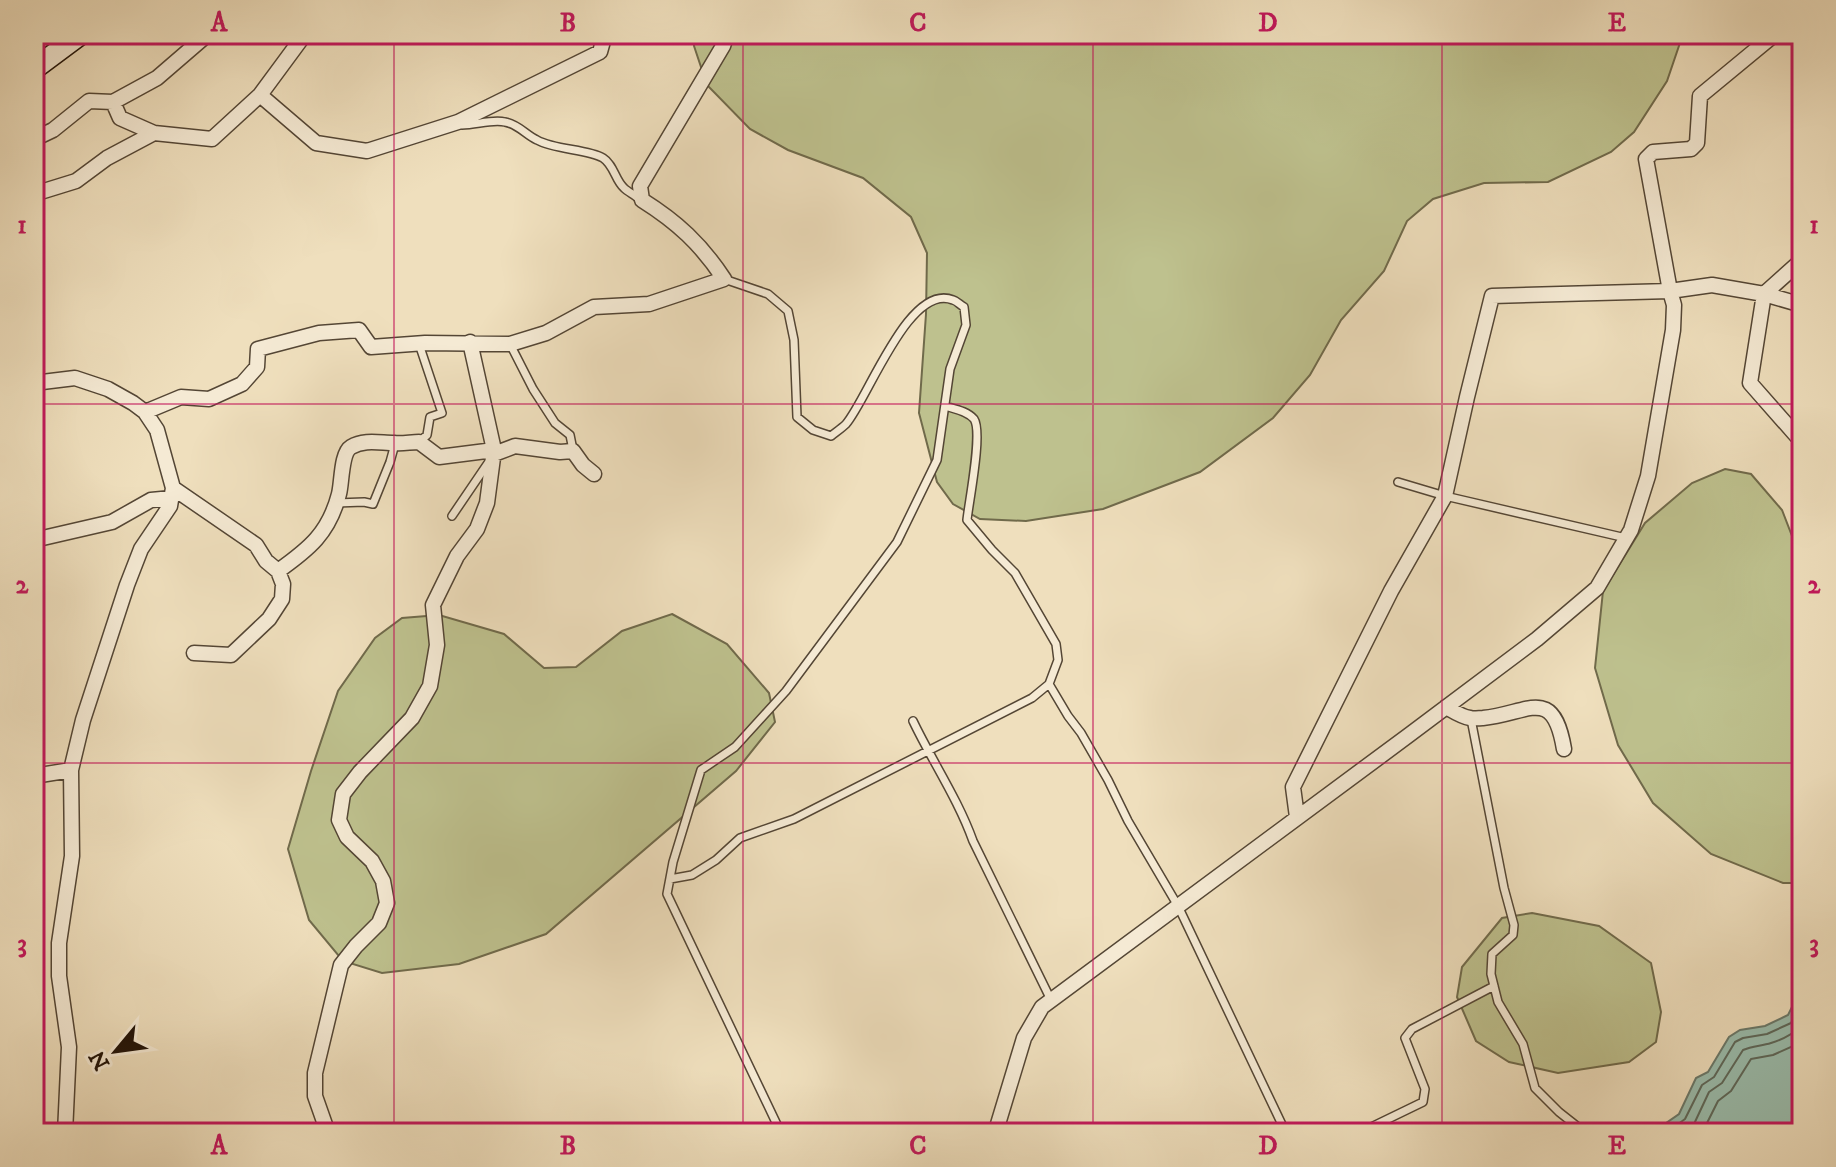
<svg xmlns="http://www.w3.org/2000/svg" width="1836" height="1167" font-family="'IM FELL DW Pica',serif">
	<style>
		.green { fill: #bec18e; stroke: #706a4b; stroke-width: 2 }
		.water { fill: #9abdad; stroke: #6a796b; stroke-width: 2 }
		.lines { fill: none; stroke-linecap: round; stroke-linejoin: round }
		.shore { stroke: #5e685a; stroke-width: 2 }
		.lane-casing { stroke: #544635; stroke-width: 10 }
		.street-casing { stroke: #544635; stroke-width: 17 }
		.secondary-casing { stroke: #211308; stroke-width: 23 }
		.lane { stroke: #f5ead4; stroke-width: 7 }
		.street { stroke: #f5ead4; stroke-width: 14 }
		.secondary { stroke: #f5ead4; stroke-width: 20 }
		.grid { fill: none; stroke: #c2185b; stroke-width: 2; stroke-opacity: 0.55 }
		.neatline { fill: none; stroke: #c2185b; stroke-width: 3 }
		.grid-label { font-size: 26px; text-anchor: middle; font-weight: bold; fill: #c2185b }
	</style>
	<rect width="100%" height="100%" fill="#efdfbd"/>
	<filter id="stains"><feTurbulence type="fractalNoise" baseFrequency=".0025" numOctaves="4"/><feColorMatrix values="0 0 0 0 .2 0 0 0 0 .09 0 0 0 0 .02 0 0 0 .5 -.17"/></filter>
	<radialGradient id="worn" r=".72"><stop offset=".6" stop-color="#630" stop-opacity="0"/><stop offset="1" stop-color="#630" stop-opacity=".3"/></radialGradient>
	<path class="green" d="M695 34H1683L1667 81 1634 132 1611 152 1548 182 1484 183 1433 199 1407 221 1384 271 1341 320 1310 375 1273 418 1200 472 1103 509 1026 521 980 519 953 504 937 482 919 413 926 314 927 253 911 217 863 178 788 150 750 129 707 85 694 46Z
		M1725 469 1751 474 1782 510 1802 562V883H1783L1711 854 1653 803 1618 745 1595 668 1603 591 1645 523 1692 483Z
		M672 614 727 644 769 693 775 722 736 771 546 934 459 964 382 973 343 961 309 920 288 849 311 771 338 691 375 638 402 618 439 615 504 634 544 668 576 667 622 631Z
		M1532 913 1599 926 1651 963 1661 1012 1656 1042 1629 1062 1558 1073 1509 1062 1476 1041 1457 997 1462 967 1502 918Z"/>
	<path class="water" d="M1802 987V1133H1657L1659 1128 1679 1114 1696 1078 1708 1072 1729 1037 1740 1030 1765 1026 1788 1015Z"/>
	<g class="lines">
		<path class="shore" d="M1666 1133 1685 1119 1702 1085 1714 1077 1735 1042 1743 1038 1767 1034 1791 1023 1802 1004
			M1682 1133 1694 1124 1709 1092 1722 1083 1743 1050C1752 1046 1761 1046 1771 1043 1781 1040 1794 1033 1802 1026
			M1702 1133 1718 1101 1731 1091 1751 1059 1773 1055 1802 1042"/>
		<defs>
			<path id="lane" d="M460 123 462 125C476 125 492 119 505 122 518 124 526 135 537 140 555 150 588 149 603 158 614 165 615 180 624 188 628 192 635 195 639 199
				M724 279 768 294 788 311 794 340 797 417 813 430 831 436C836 432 842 428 846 424 868 399 909 282 953 300 957 301 960 305 964 307L966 325 950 369 937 460 897 542 786 691 735 747 701 770 673 862 667 894 781 1133
				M510 344 533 389 555 423 570 435 573 450
				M419 442 427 435 430 417 442 413 419 344
				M1398 482 1445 496 1626 538
				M336 503 364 502 373 504 390 462 395 444
				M452 516 488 463
				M1049 684 1068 716 1081 733 1108 780 1128 821 1178 906 1286 1133
				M1471 719 1504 888 1514 925 1513 935 1492 954 1491 974 1498 1002 1523 1044 1535 1088 1559 1112 1578 1127 1593 1133
				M913 721C932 761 958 799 973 841L1051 1000
				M670 879 692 875 716 860 740 838 794 819 1032 698 1049 684 1058 660 1056 644 1015 573 992 550 967 520C969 501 983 432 974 419 967 411 955 409 945 406
				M1359 1133 1423 1102 1425 1089 1405 1038 1412 1029 1494 986"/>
			<path id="street" d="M260 95 316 143 367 151 458 122 600 52 605 34
				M113 102 120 118 154 133 212 139 260 95 305 34
				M34 139 53 130 89 101 113 102 157 78 208 34
				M34 194 76 181 107 158 154 133
				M1802 260 1764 294 1750 383 1802 442
				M34 383 75 378 108 389 133 403 145 412 157 430 173 488 170 506 141 549 127 585 83 720 71 770 72 856 59 943V976L69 1047 65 1133
				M145 412 181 397 209 399 242 384 257 367 258 349 319 333 359 330 371 347 425 343 510 344 546 333 594 307 649 304 724 279C701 244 677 222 642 200L640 186 723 46 727 34
				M494 454 515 446 560 452 573 451 583 465 594 474
				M173 488 256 545 266 561 278 571 283 584 282 599 269 619 231 655 194 653
				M34 540 112 522 151 500 172 498
				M278 571C309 549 329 533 339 494 342 483 341 453 351 447 364 439 380 443 394 443 402 444 411 442 419 442L439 457 494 450
				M1446 707C1453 711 1462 717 1470 718 1472 719 1480 718 1483 718 1528 714 1553 684 1564 749
				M34 776 71 770
				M1297 817 1293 787 1391 591 1445 496 1467 397 1492 296 1670 291 1646 159 1653 152 1691 149 1697 143 1700 96 1775 34
				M328 1133 315 1096V1073L341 965 356 946 379 923 387 903 383 881 372 861 347 837 339 820 343 794 360 772 412 718 430 686 437 645 433 605 457 556 477 529 487 503 494 450 470 342
				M999 1133 998 1124 1024 1038 1042 1007 1409 735 1537 639 1597 588 1631 530 1648 476 1673 330 1674 305 1670 291 1712 285 1764 294 1802 305"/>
			<path id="secondary" d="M34 69 81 34"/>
		</defs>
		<use href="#lane" class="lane-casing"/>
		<use href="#street" class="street-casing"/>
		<use href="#secondary" class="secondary-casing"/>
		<use href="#lane" class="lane"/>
		<use href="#street" class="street"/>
		<use href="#secondary" class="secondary"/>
	</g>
	<path class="grid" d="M394 34V1133M743 34V1133M1093 34V1133M1442 34V1133M34 404H1802M34 763H1802"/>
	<rect width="1836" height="1167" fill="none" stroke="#efdfbd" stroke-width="88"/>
	<g transform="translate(116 1051) rotate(241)" stroke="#f5ead4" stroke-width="6" paint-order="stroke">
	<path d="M0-6L14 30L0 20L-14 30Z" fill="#211308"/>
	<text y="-12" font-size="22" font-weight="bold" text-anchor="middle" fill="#211308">N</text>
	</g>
	<rect x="44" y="44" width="1748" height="1079" class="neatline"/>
	<g class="grid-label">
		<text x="219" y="31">A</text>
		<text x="568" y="31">B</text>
		<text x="918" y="31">C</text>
		<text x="1268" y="31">D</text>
		<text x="1617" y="31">E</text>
		<text x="22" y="233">1</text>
		<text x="1814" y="233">1</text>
		<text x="22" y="593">2</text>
		<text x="1814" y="593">2</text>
		<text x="22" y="952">3</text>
		<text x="1814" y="952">3</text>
		<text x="219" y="1154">A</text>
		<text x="568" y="1154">B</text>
		<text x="918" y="1154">C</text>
		<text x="1268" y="1154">D</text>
		<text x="1617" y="1154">E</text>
	</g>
	<rect width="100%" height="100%" filter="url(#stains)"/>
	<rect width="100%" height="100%" fill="url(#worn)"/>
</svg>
